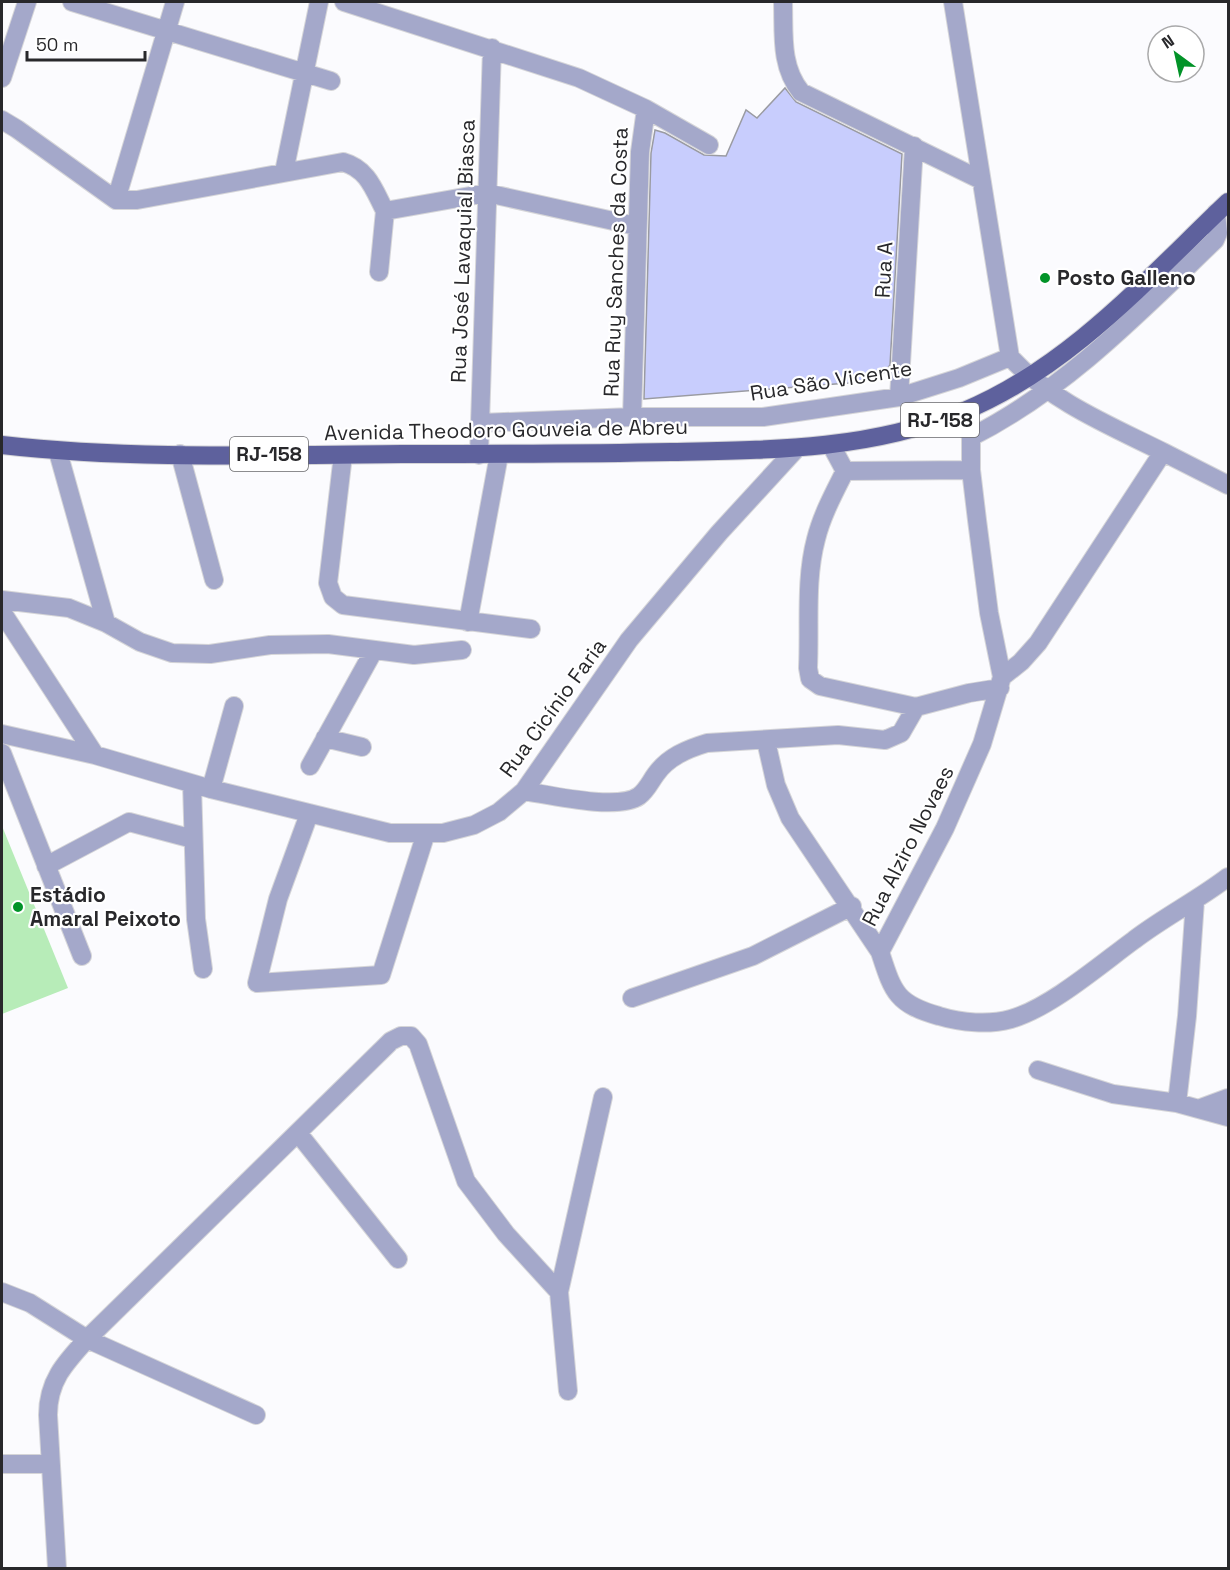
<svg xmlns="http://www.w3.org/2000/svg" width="1230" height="1570" font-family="'Space Grotesk',sans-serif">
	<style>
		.green { fill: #b7ecb8 }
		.building { fill: #c8cdfd; stroke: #9a9ba2; stroke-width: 1.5 }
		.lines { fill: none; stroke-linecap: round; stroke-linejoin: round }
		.minor-casing { stroke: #d5d5d8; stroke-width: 20 }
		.major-casing { stroke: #d5d5d8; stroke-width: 20 }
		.minor { stroke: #a4a8ca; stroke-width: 18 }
		.major { stroke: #5e619d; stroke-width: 18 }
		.poi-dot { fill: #029328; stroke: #fff; stroke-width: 2 }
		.labels { text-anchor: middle; stroke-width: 4.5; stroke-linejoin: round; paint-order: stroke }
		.shield { fill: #fff; stroke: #68686b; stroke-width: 1.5 }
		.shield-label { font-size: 20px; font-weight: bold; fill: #28282b }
		.street-label { font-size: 21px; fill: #28282b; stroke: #fff }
		.poi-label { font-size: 21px; font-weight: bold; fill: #28282b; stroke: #fff; text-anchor: start }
	</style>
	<rect width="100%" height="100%" fill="#fbfbfe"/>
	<path class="green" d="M2 826 68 988 2 1014Z"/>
	<path class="building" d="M785 88 796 102 902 154 890 365 885 372 874 378 848 383 644 399 651 153 655 130 665 133 704 155 726 156 746 110 757 118Z"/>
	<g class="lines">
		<defs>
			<path id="minor" d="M72 2 331 81
				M344 2 579 78 646 109 709 145
				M783 2C784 34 780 66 801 92L981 180
				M953 2 1010 357
				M2 78 27 2
				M2 120 17 129 116 200H137L343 162C368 169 374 190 385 211
				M284 172 319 2
				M116 200 175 2
				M385 211 487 193 636 226
				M379 272 385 211
				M899 397 914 146
				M962 412 971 437V470L977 520 989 613 1002 677 982 744 945 828 880 952C893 992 896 1004 939 1016 962 1023 989 1025 1011 1019 1050 1008 1101 964 1134 940 1164 917 1198 900 1228 877
				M632 417 640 152 646 109
				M481 423 632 417H763L899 397 959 378 1010 357C1050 401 1111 426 1163 452L1038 643 1021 662 1002 677
				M971 437C1066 389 1139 313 1215 240L1218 233 1216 213
				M831 445 845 471 971 470
				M58 452 106 623
				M1163 452 1228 485
				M180 454 214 580
				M343 455 328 583 333 597 343 605 531 629
				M479 455 492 48
				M845 471C834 493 822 515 816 539 805 580 810 625 808 668L810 679 820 686 916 707 969 693 1000 688
				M2 600 69 608 106 623 140 642 172 653 210 654 270 645 328 644 414 655 462 650
				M2 612 95 755
				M468 622 499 455
				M2 734 95 755 211 789 390 833H443L474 825 499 812 524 791 629 640 719 533 797 448
				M325 738 362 747
				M766 741 776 785 790 818 880 952
				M2 753 82 956
				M310 766 373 652
				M192 784 196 919 203 969
				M211 789 234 706
				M524 791C550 795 618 811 639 796 647 790 650 782 656 774 668 757 687 749 707 743L838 735 885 740 901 733 916 707
				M309 814 278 899 257 983 381 975 426 833
				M46 866 129 822 193 839
				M632 998 753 956 852 906
				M1038 1070 1113 1094 1177 1103 1228 1117
				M1177 1103 1187 1016 1195 901
				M1201 1108 1228 1098
				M298 1133 398 1259
				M2 1292 30 1303 87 1339 256 1415
				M568 1391 559 1292 603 1097
				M2 1464H50
				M57 1568 48 1415C48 1381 65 1363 87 1339L391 1041 401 1036H411L418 1044 466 1181 506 1234 559 1292"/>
			<path id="major" d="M2 445C134 460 269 455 402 454 492 454 581 454 671 452 770 450 869 450 962 412 1069 368 1147 279 1228 202"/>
		</defs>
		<use href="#minor" class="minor-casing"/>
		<use href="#major" class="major-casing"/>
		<use href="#minor" class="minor"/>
		<use href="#major" class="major"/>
	</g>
	<g class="poi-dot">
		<circle cx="1045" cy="278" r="6"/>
		<circle cx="18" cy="907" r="6"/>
	</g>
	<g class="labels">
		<g class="shield">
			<rect x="901" y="403" width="78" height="34" rx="4.5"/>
			<rect x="230" y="437" width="78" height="34" rx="4.5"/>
		</g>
		<g class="shield-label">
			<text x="940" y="427">RJ-158</text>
			<text x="269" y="461">RJ-158</text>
		</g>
		<g class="street-label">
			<text transform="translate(463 251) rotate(-88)" y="7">Rua José Lavaquial Biasca</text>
			<text transform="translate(616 262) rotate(-88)" y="7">Rua Ruy Sanches da Costa</text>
			<text transform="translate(884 270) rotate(-87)" y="7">Rua A</text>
			<text transform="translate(831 381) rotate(-9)" y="7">Rua São Vicente</text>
			<text transform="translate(506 430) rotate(-1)" y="7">Avenida Theodoro Gouveia de Abreu</text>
			<text transform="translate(553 708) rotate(-54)" y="7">Rua Cicínio Faria</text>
			<text transform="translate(908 846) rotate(-63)" y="7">Rua Alziro Novaes</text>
		</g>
		<g class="poi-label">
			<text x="1057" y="285">Posto Galleno</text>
			<text x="30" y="902">Estádio<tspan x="30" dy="24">Amaral Peixoto</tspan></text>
		</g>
	</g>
	<rect width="1230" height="1570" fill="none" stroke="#28282b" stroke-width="6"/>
	<g transform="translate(1176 54) rotate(327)"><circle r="28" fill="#ffffff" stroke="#a9a9aa" stroke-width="1.5"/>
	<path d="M0-4.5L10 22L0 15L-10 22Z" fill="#029328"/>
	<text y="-9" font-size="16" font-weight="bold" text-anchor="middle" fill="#28282b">N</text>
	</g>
	<path d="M27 51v9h118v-9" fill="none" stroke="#28282b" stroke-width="3"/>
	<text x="36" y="51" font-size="18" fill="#28282b" stroke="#ffffff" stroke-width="4.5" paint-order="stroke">50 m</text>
</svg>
